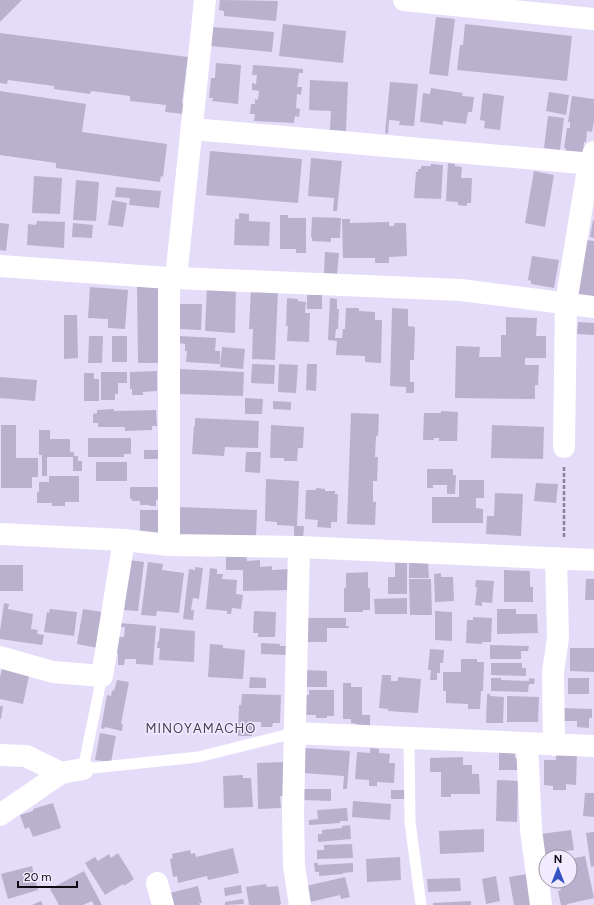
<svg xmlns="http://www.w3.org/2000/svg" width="594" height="905" font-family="Figtree,sans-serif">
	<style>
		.building { fill: #bab1ce }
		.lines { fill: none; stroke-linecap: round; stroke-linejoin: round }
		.path { stroke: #8a8398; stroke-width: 2.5; stroke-dasharray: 4 2; stroke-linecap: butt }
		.service { stroke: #fff; stroke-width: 11 }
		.minor { stroke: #fff; stroke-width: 22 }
		.labels { text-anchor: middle; stroke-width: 3; stroke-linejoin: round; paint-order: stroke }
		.neighbourhood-label { font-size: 13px; letter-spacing: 1px; fill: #494159; stroke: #f1ebfd }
	</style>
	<rect width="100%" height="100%" fill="#e5dcfa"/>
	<path class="building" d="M0 0H22L0 22Z
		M220 0 278 1 276 21 224 16V11L219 10Z
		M436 17 455 19 448 76 429 74Z
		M283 24 346 31 343 63 279 56Z
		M465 24 572 36 567 81 457 70 460 45H463Z
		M213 27 274 32 272 52 211 46Z
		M0 33 188 57 182 103 185 104 184 114 165 112 166 105 130 101V96L91 91 90 94 54 89V86L8 80 7 84 0 83Z
		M216 63 241 65 238 104 212 101 213 98H209L211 78H215Z
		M253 65 303 69V73H299L297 87H302L301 95 297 94 296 108 300 109 299 117 295 116 294 123 254 121 255 114H250L251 104H255V99L258 100 259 91 252 90V83L256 84 257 75H252Z
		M310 80 348 82 346 131 330 130 331 111 309 110Z
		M390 82 418 84 414 126 399 125 400 121 389 120 388 134 385 133Z
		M431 88 463 93 462 96 474 97 472 112H468L466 124 443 121V125L420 122 423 93 430 94Z
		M0 91 86 104 82 132 167 144 163 177 161 176 160 182 56 168V163L0 155Z
		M549 92 569 95 566 115 546 111Z
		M483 93 504 96 500 130 484 128 485 121 480 120Z
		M572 96 594 99V120L592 132 587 131 586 142H584L583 153 565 152 566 148H564L567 128H570V122H568Z
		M548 116 564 118 560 150 544 148Z
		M210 151 302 159 298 203 206 195Z
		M311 158 342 161 337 211H333L334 198 308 196Z
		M448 163 455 164V166L462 167 461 178H472L471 203H467V206L458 205V202L446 201Z
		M431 164 443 165 441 199 414 198 416 172H418V169H421V166H431Z
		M534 171 554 175 545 227 525 223Z
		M34 176 62 178 60 214 32 213Z
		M76 180 99 182 96 221 73 220Z
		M116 187 161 191 159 208 129 205 130 198 115 197Z
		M112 200 127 203 123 227 108 225Z
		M239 213 249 214V221L270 222 269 246 234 245 235 219H239Z
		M280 215H288V218H306V253H296V249H280Z
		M312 217 341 218 340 238H331V242L312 241V238L311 237Z
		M342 219H350V223L389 222V226H394V223H406L407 256 389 257V263H375V258H343Z
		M593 220H594V238L590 237Z
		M37 221 65 222 64 248 27 245 28 224 36 225Z
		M0 223 9 224 6 251 0 250Z
		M73 223 93 225 92 238 72 237Z
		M587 240 594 241V298L577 295Z
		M325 252 339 253 337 274 324 273Z
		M532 256 559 260 554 288 531 284V281L528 280Z
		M164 285V363H138L137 286Z
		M207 285 236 286 235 333 205 331Z
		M90 287 128 290 125 329 108 328V319L88 318Z
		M251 288 278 289 275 360 252 359 253 329H249Z
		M307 295H322V309H307Z
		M287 298 298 299V301L306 302 305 313H310L309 342 287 341 288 326H286Z
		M330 298 337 299V309H339L338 329H336L335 338H342L343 329H345L346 308H359V311L375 312V320H382L381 363 365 362V356L336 355 337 341 328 340Z
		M180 304H202L201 330 179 329Z
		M392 308 408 309V326L415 327 414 360H410V382H414V393H406V387L390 386Z
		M64 315H77L78 358 64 359Z
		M506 317 537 318 536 336H546V358H525V365H539L538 385H535V399L455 398 456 346 480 347 479 357H501V335H506Z
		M578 322 594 323V335L577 334Z
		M89 336H103L102 363H88Z
		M112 336H127V362H112Z
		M179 336 216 338 215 351H220V364L186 362 187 351H185V344L179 343Z
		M222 347 245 349 243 369 220 367Z
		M252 364 275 365 274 384 251 383Z
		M279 364 298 365 296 393 278 392Z
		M307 364H317L316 391 306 390Z
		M179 369 244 372 243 396 178 394Z
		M157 371V391L143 392V395H132V389H130V372Z
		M101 372H127V383H118V394H115V400H101Z
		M84 373H94V379H99V401H84Z
		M0 377 37 380 35 401 0 398Z
		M245 398 263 399 262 414H245Z
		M273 401 291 402V410L273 409Z
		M114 409V411L156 410 157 426H152V430L125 431V427H98V423H93V414L97 413V410Z
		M441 411 458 412 457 441H439V438H434V440H423L424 413H441Z
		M351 413 379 414 378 436H376L375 457H378L377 481H373V502H376L375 525 347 524Z
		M195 418 259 421 258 448 225 447 224 456 192 454 194 426H195Z
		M1 425H16V458H38V477H32V488H1Z
		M271 425 304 427 303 448H298L297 461H284V458H270Z
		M492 425 544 427 543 459 491 458Z
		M39 430H50V439H70V452H74V456H78V461H82V471H73V457H47V476H42V455H39Z
		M88 438H131V454H124V457H88Z
		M144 450H162V459H144Z
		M246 452H261L260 473 245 472Z
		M96 462H127V481H96Z
		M427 469H453V475H456L455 494H447V485H433V488H427Z
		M49 476H79V502H65V506H52V503H37V492H39V482H49Z
		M266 479 299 481 297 526H304L303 539H294V526L277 525V522L265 521Z
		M459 480H484V498H476V508L483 509V523H432V497H459Z
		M536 483 558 484 556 503 534 501Z
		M130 487H159V499L156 500V506H150V505H140V501H132V499H130Z
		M316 488 325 489V491H335V494H338L337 522H331V528L317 527 318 520 305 519 306 490H316Z
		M495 493 523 494 521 536 486 534 487 516H494Z
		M179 507 257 510 256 538 178 535Z
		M140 510H162V534H140Z
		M246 554 247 561 260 560V567L272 566V570L291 569 292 590 243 591V570H226V557H217V555Z
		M130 560 144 562 138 611 124 610Z
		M148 562 163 564 162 570 184 573 179 613 157 611 156 616 141 615Z
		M428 562 429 578H409V563Z
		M395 563H407V594H388V577H395Z
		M0 565H23V591H0Z
		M195 567 203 568 199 599 193 598 191 610H194L193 620 183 619 189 569 195 570Z
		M210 568 217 569V574H223L222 579 237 580 236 594 243 595 241 609 232 608 231 614H227V611L206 609Z
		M504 570 530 571V587H533V602H504Z
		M368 572V588H370V610H363V612H344V588H346V573Z
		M441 573V577H453L454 601 435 602 434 574Z
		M409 579H431L432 615H410Z
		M586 579H594V600H585Z
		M476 580 494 581 492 603 482 602V606L475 605 477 587H475Z
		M407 598V614H375L374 599Z
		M4 603 9 604 8 609 33 614 31 629 38 630 37 634 44 635 42 645 0 639V631Z
		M50 609 77 612 74 636 44 632 47 612 49 613Z
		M83 609 102 612 98 648 77 644Z
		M497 609H516V614H537L538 633 497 634Z
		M254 611 276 612 275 637H258V633H253Z
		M435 611 452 612V641L435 640Z
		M473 617 492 618 491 642H482V644L466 643 467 620H473Z
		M305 618H346V626H349V628H327V642H305Z
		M120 623 156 626 153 665 136 664V659H125L124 665H118V653H117V637H124L125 627H119Z
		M160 628 195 631 194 662 159 660 160 648H157L158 641H159Z
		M261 643 280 644V646H289V655L261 654Z
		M210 644 223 645V648L245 650 243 679 208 677Z
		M490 645 529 646 528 651H521V659H490Z
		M570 648H594V672L570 671Z
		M430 649 444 650 443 663H440V673H437V680H430L431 670H428Z
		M461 659H477V662H484L483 691H481L480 709H468V704L446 703V691H443V672H461Z
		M491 663H522V668H526V676L491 675Z
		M2 669 29 676 23 704 0 699V677Z
		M304 670 327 671V687H304Z
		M382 675H391V681H398V677L421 679 418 713 388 711V709L379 708Z
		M250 677 266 678V688H249Z
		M491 678H501V680L529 681V678L535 679 534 684H529L528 692 491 691Z
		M568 678H589V694H568Z
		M117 680 129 682 121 724H123L122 731 105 727 104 729 101 728 107 695 111 696 112 690 114 691Z
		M343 683H351V687H362V715H370V728H357V724L351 723V719H343Z
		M309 690H334V716H327V718H316V715H304V695H309Z
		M242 694 281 695 280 723H273L272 727H261V722H252V736H238L239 705H241Z
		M487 694H490V696L504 697 503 723H486Z
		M507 696 539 697 538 722H507Z
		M0 706H3L1 719H0Z
		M563 708 592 709V718H589V728L577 727V721H563Z
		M100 733 116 736 111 762 95 760Z
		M305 748 350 751 347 789H343L344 776 303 773Z
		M370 748 379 749V753L390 754 389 763H395L394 783 377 782V786H369V780L355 779 357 752 370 753Z
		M499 750 515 752V758H522V770H499Z
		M556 752H577L576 785 566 784V790H553V786L544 785V760H556Z
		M463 757V765H472V774H479L480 794H451V797H441V772H430V758Z
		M283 762 284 796H280L281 808 258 809 257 763Z
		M243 775V778H251L253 807 224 808 223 776Z
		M497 780 518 781 517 822 496 821Z
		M302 789H331V801L302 800Z
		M391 790H405V799H391Z
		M585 793H594V817L583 816Z
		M353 801 391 804 390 820 352 817Z
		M53 803 61 828 33 837 29 827 25 829 20 815 33 811V809Z
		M347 808 348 821H340V823L309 825V820L318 819 317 810Z
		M350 825 351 839 318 842V834H322V830L342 828V826Z
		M484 829V852L440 854 439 831Z
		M571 830 574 850 565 851 566 855 544 858 540 834Z
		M594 832V866L591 867 586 833Z
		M352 844 353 858 317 859V850H324V845Z
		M233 848 239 873 208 880 207 876 178 883 177 876 173 877 170 859 173 858 172 854 190 850 191 854 195 853 196 857Z
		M118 853 134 879 124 886 123 884 105 895 85 863 95 857 98 861 109 854 111 858Z
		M585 856 594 898 567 904V905H561L558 891 561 890 559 881H570L571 870 570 859Z
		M400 857 401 880 367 882 366 859Z
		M314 863H318V865L353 863V872L343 873V874L319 876V872H315Z
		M32 866 38 890 8 899 1 874Z
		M84 871 102 905H94L92 901 83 905H59L50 889Z
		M527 874 532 905H514L509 877Z
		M496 876 500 901 486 904 482 879Z
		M345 877 350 897 341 899 340 895 310 902 306 886Z
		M460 878 461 891 428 892 427 879Z
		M266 884 267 887 278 886 281 904H280V905H249L246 887Z
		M241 885 242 893 225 896 224 888Z
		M198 886 202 903H199L200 905H172L170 893Z
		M243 899 244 904 225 905V902Z
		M41 901 43 905H32Z
		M471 901V905H433V903Z"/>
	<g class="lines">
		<path class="path" d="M564 467V538"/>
		<path class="service" d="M102 676 83 769 198 757 294 733
			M409 739 410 822 421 905"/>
		<path class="minor" d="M404 0 594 19
			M192 129 594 164
			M0 266 169 278H176L461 290 594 307
			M169 278V545
			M176 278 205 0
			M564 447 566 303 589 163 594 152
			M0 534 124 540 169 545 299 547 594 560
			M299 547 293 814 294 866 300 905
			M0 657 53 672 102 676 124 540
			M294 733 594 746
			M527 744 531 830 541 905
			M554 745 553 672 558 638 556 558
			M0 755 26 756 61 773
			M0 815 61 773 83 769
			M157 883 163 905"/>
	</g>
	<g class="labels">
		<g class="neighbourhood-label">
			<text x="201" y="733">MINOYAMACHO</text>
		</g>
	</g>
	<g transform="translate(558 869)"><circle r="19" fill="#f1ebfd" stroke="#9791a0"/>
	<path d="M0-3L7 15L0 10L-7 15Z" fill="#3451c2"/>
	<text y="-6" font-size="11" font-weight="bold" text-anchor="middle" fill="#0f0b15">N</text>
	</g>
	<path d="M18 881v6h59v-6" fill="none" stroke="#0f0b15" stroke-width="2"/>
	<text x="24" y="881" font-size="12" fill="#0f0b15" stroke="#f1ebfd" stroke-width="3" paint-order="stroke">20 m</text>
</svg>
